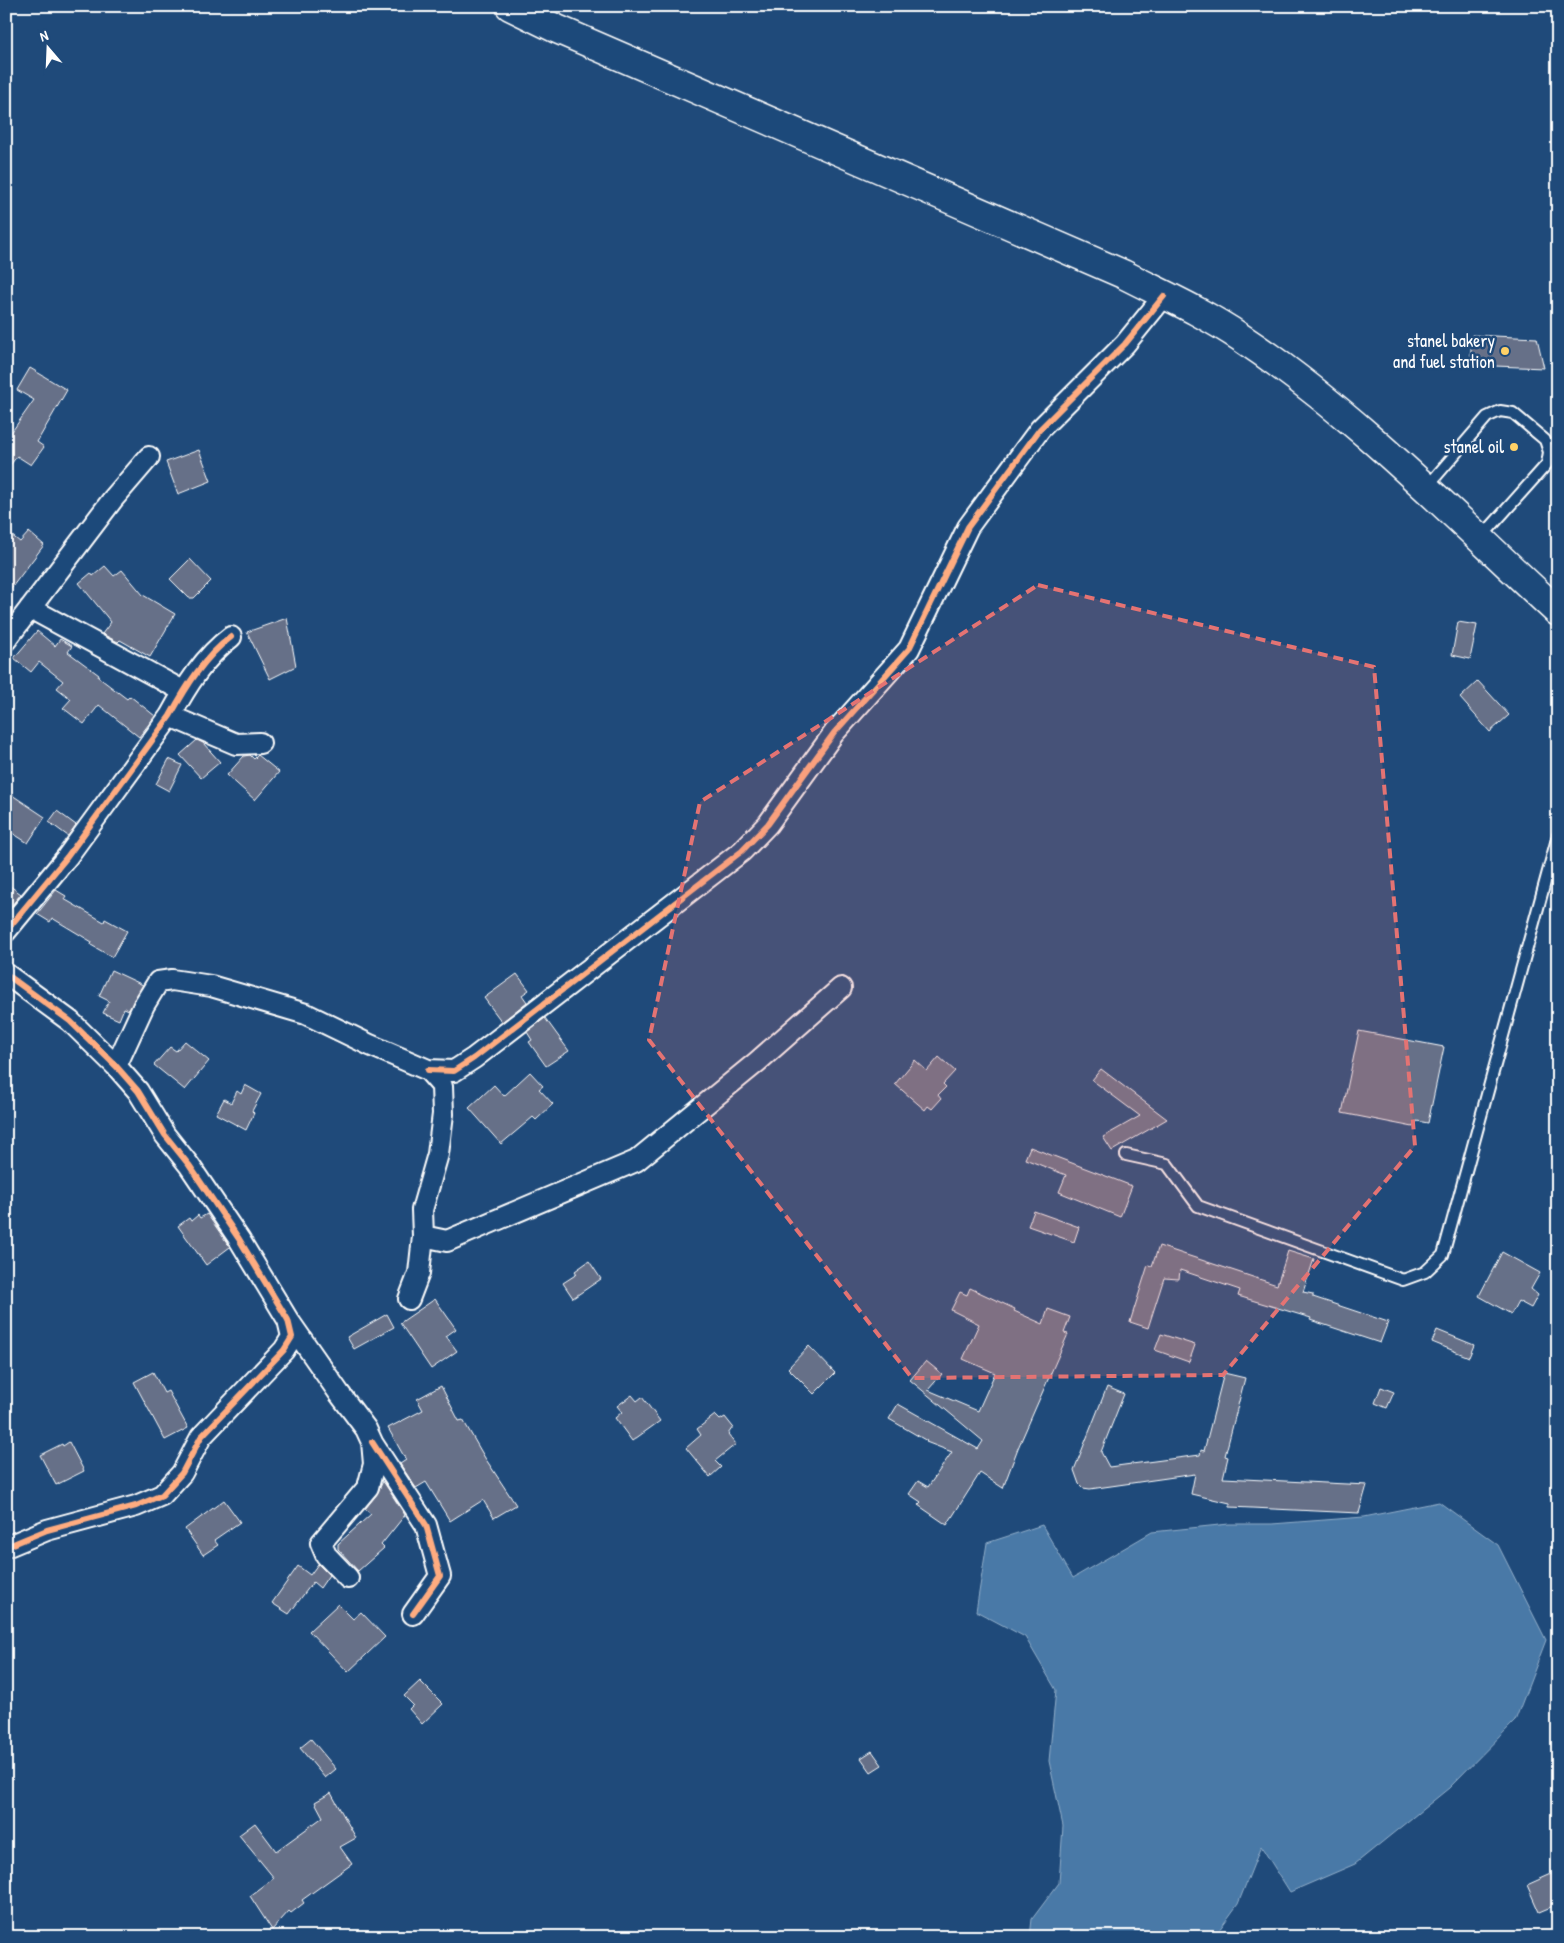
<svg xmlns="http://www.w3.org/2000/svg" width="1564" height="1943" font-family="'Patrick Hand',sans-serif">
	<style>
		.water { fill: #4a79a7; stroke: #92afca }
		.building { fill: #666f88; stroke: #fff }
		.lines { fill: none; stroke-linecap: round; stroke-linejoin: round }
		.lane-casing { stroke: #fff; stroke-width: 14 }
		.street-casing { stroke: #fff; stroke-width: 24 }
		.secondary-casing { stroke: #fff; stroke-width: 31 }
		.lane { stroke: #1f4a7a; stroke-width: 10 }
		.street { stroke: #1f4a7a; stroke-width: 20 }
		.secondary { stroke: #1f4a7a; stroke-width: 28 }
		.cycleway-casing { stroke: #1f4a7a; stroke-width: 9 }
		.cycleway { stroke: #ffac80; stroke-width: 6 }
		.marked { fill: #e47373; fill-opacity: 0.2; stroke: #e47373; stroke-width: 4; stroke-dasharray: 10 6; stroke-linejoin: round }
		.poi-dot { fill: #ffd166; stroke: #1f4a7a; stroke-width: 2 }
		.labels { text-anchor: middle; stroke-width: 5; stroke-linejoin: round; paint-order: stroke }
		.poi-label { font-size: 18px; fill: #fff; stroke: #1f4a7a; text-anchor: end }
	</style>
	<rect width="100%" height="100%" fill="#1f4a7a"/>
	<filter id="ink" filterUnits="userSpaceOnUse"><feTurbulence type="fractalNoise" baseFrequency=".02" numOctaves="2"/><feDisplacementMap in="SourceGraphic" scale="10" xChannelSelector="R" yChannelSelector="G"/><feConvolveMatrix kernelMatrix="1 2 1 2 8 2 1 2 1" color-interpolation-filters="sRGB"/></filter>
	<g filter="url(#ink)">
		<path class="water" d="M1439 1502 1498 1545 1546 1640 1515 1721 1449 1788 1355 1864 1290 1892 1261 1846 1238 1904 1214 1937H1030L1032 1919 1059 1883 1063 1826 1049 1761 1056 1690 1025 1637 976 1611 987 1543 1042 1525 1073 1578 1152 1532 1229 1524H1272L1364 1517Z"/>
		<path class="building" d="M1472 335 1537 338 1544 368 1470 365Z
			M30 368 67 390 37 442 44 447 31 465 17 456 6 471V440L34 400 17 390Z
			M199 450 211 481 178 494 166 462Z
			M6 531 20 542 29 532 44 545 6 595Z
			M190 559 211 581 194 598H189L170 579Z
			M105 566 114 576 122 570 143 595 175 614 150 657 120 640 118 642 102 634 111 622 79 583 91 573 93 576Z
			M287 618 296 666 270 679 247 632Z
			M1458 622 1477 625 1470 659 1452 655Z
			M37 631 55 646 60 639 72 646 68 652 99 675 98 677 127 699 130 696 155 716 139 737 99 705 84 724 63 708 71 699 57 688 63 681 39 662 31 672 14 658Z
			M1478 681 1509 715 1490 732 1460 698Z
			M197 740 203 743 220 762 201 778 180 755Z
			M250 755 254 759 258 755 279 772 255 800 227 775 244 756Z
			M169 759 182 765 169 791 156 784Z
			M6 791 45 817 28 843 6 829Z
			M57 811 76 825 68 836 49 822Z
			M6 883 21 894 6 912Z
			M56 890 66 896 64 899 104 922 105 919 127 931 112 957 91 945 92 942 52 918 50 922 37 914Z
			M111 970 143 985 129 1010 124 1008 119 1020 103 1013 109 1001 99 996Z
			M517 974 529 990 522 995 527 1002 502 1022 484 998Z
			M545 1018 569 1051 546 1066 529 1042 532 1040 527 1032Z
			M1359 1031 1444 1047 1428 1123 1417 1121 1413 1127 1342 1113Z
			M185 1041 209 1061 185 1090 154 1065 170 1047 176 1051Z
			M939 1057 955 1071 943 1084 946 1087 938 1095 941 1099 932 1109 928 1106 925 1110 895 1084 915 1060 927 1071Z
			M1101 1069 1167 1119 1112 1151 1103 1137 1140 1116 1092 1080Z
			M530 1072 543 1086 539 1089 553 1104 536 1120 533 1117 501 1144 469 1108 494 1085 504 1096Z
			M245 1085 261 1094 252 1111 254 1113 246 1130 216 1114 224 1099 231 1103 237 1091 241 1094Z
			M1030 1147 1132 1186 1120 1217 1059 1192 1066 1175 1025 1159Z
			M1034 1211 1079 1227 1074 1242 1028 1226Z
			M207 1214 230 1247 206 1265 178 1226 189 1218 191 1221 198 1215 200 1218Z
			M1159 1246 1277 1285 1288 1251 1314 1259 1303 1292 1313 1294V1297L1388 1322 1380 1343 1310 1320 1311 1318 1238 1296 1240 1290 1180 1270 1179 1279 1164 1278 1148 1328 1130 1322 1148 1265 1152 1266Z
			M1502 1252 1540 1273 1531 1289 1538 1295 1531 1308 1518 1301 1511 1314 1479 1296Z
			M589 1261 601 1279 573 1298 563 1283 577 1274 575 1271Z
			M970 1288 1015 1309 1014 1311 1043 1324 1048 1309 1070 1317 1064 1333 1068 1334 1018 1448 1003 1488 980 1473 947 1525 918 1505 921 1502 909 1494 918 1481 928 1487 952 1452 926 1442 927 1441 889 1419 898 1404 978 1449 983 1441 910 1380 926 1361 942 1374 928 1390 978 1411 995 1373 963 1359 979 1324 951 1310 960 1292 967 1295Z
			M435 1299 456 1329 446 1336 457 1351 431 1369 400 1323Z
			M387 1314 394 1327 354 1349 347 1337Z
			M1437 1330 1474 1345 1469 1357 1432 1342Z
			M1161 1334 1195 1345 1189 1362 1155 1350Z
			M809 1346 835 1373 814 1394 788 1368Z
			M153 1372 164 1393 168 1391 188 1428 165 1440 134 1382Z
			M1224 1373 1245 1378 1225 1456 1228 1457 1223 1478 1367 1485 1359 1513 1230 1507V1503L1191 1494 1195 1474 1090 1489 1083 1488 1079 1484 1074 1470 1107 1387 1124 1394 1101 1452 1109 1467 1200 1455 1201 1450 1204 1451Z
			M441 1386 459 1421 463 1420 485 1458 516 1505 494 1518 483 1500 450 1521 426 1482 416 1488 400 1464 406 1460 388 1428 423 1410 417 1399Z
			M1381 1387 1394 1392 1387 1408 1375 1403Z
			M632 1395 637 1401 642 1397 660 1421 632 1441 615 1418 622 1412 617 1406Z
			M715 1415 720 1420 725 1417 733 1427 728 1434 736 1444 715 1461 721 1467 710 1477 686 1448 701 1435 697 1429Z
			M69 1442 84 1471 56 1485 40 1455 62 1444 63 1446Z
			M383 1481 405 1515 381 1545 384 1548 358 1571 338 1549V1544L371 1514 365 1509 377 1494Z
			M224 1500 240 1522 214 1540 218 1545 203 1555 185 1529Z
			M318 1564 329 1575 320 1588 313 1582 289 1614 272 1603 298 1566 310 1575Z
			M338 1604 353 1619 361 1612 385 1637 348 1672 309 1631Z
			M420 1681 443 1704 422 1724 409 1709 413 1705 404 1696Z
			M311 1739 336 1769 325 1778 300 1748Z
			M872 1751 882 1765 871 1772 861 1758Z
			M331 1793 356 1838 340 1847 352 1864 302 1900 304 1903 291 1913 289 1911 272 1930 250 1896 274 1878 239 1835 255 1823 276 1851 323 1817 315 1802Z
			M1558 1871V1904L1539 1912 1527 1885Z"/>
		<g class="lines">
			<defs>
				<path id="lane" d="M1426 488 1487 417 1500 411 1513 413 1545 440 1549 452 1547 464 1480 539
					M1126 1155 1167 1164 1198 1206 1403 1280 1425 1272 1443 1255 1558 835"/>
				<path id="street" d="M30 608 183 691
					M6 640 113 499 149 457
					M170 716 236 744 260 743
					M6 931 67 857 170 716C186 687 204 657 231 637
					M6 974 70 1021 116 1066 138 1091 165 1135 189 1165 239 1239 288 1320 292 1337 284 1350 201 1437 182 1473 162 1495 136 1506 47 1530 6 1547
					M116 1066 144 1005 158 982 172 980 211 986 306 1014 370 1045 428 1070 442 1086 443 1114 438 1154 422 1210 423 1236 419 1273 409 1299
					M428 1070 454 1071 474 1058 742 851 768 824 834 733 909 649 968 527 1040 429 1125 344 1164 296
					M423 1236 447 1241 636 1161 757 1062 841 988
					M289 1321 339 1393 366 1429 372 1442 374 1464 368 1487 321 1543 326 1555 348 1578
					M373 1444 426 1525 440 1576 413 1614"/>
				<path id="secondary" d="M510 6 557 29 1123 274C1162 294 1203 312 1240 337 1355 413 1456 518 1558 612"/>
			</defs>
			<use href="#lane" class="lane-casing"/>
			<use href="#street" class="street-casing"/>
			<use href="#secondary" class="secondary-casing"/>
			<use href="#lane" class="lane"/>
			<use href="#street" class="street"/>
			<use href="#secondary" class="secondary"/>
			<defs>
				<path id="cycleway" d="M6 931 67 857 170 716C186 687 204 657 231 637
					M6 974 70 1021 116 1066 138 1091 165 1135 189 1165 239 1239 288 1320 292 1337 284 1350 201 1437 182 1473 162 1495 136 1506 47 1530 6 1547
					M428 1070 454 1071 474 1058 742 851 768 824 834 733 909 649 968 527 1040 429 1125 344 1164 296
					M372 1442 426 1525 440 1576 413 1614"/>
			</defs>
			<use href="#cycleway" class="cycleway-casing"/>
			<use href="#cycleway" class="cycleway"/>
		</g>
	</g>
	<path class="marked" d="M1038 585 1374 667 1415 1146 1223 1375 912 1378 649 1040 700 802Z"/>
	<g class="poi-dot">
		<circle cx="1505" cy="351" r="5"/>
		<circle cx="1514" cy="447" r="5"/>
	</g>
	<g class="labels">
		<g class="poi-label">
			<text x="1495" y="347">stanel bakery<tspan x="1495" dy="21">and fuel station</tspan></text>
			<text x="1504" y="453">stanel oil</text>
		</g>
	</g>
	<rect width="1564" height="1943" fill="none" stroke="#1f4a7a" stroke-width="25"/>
	<rect x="12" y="12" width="1539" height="1918" fill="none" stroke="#fff" stroke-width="2" filter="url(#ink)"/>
	<g transform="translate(48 48) rotate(341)" stroke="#1f4a7a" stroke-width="4" paint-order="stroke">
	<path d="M0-4L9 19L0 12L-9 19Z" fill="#ffffff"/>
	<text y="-8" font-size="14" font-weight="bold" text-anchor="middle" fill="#ffffff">N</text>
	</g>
</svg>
